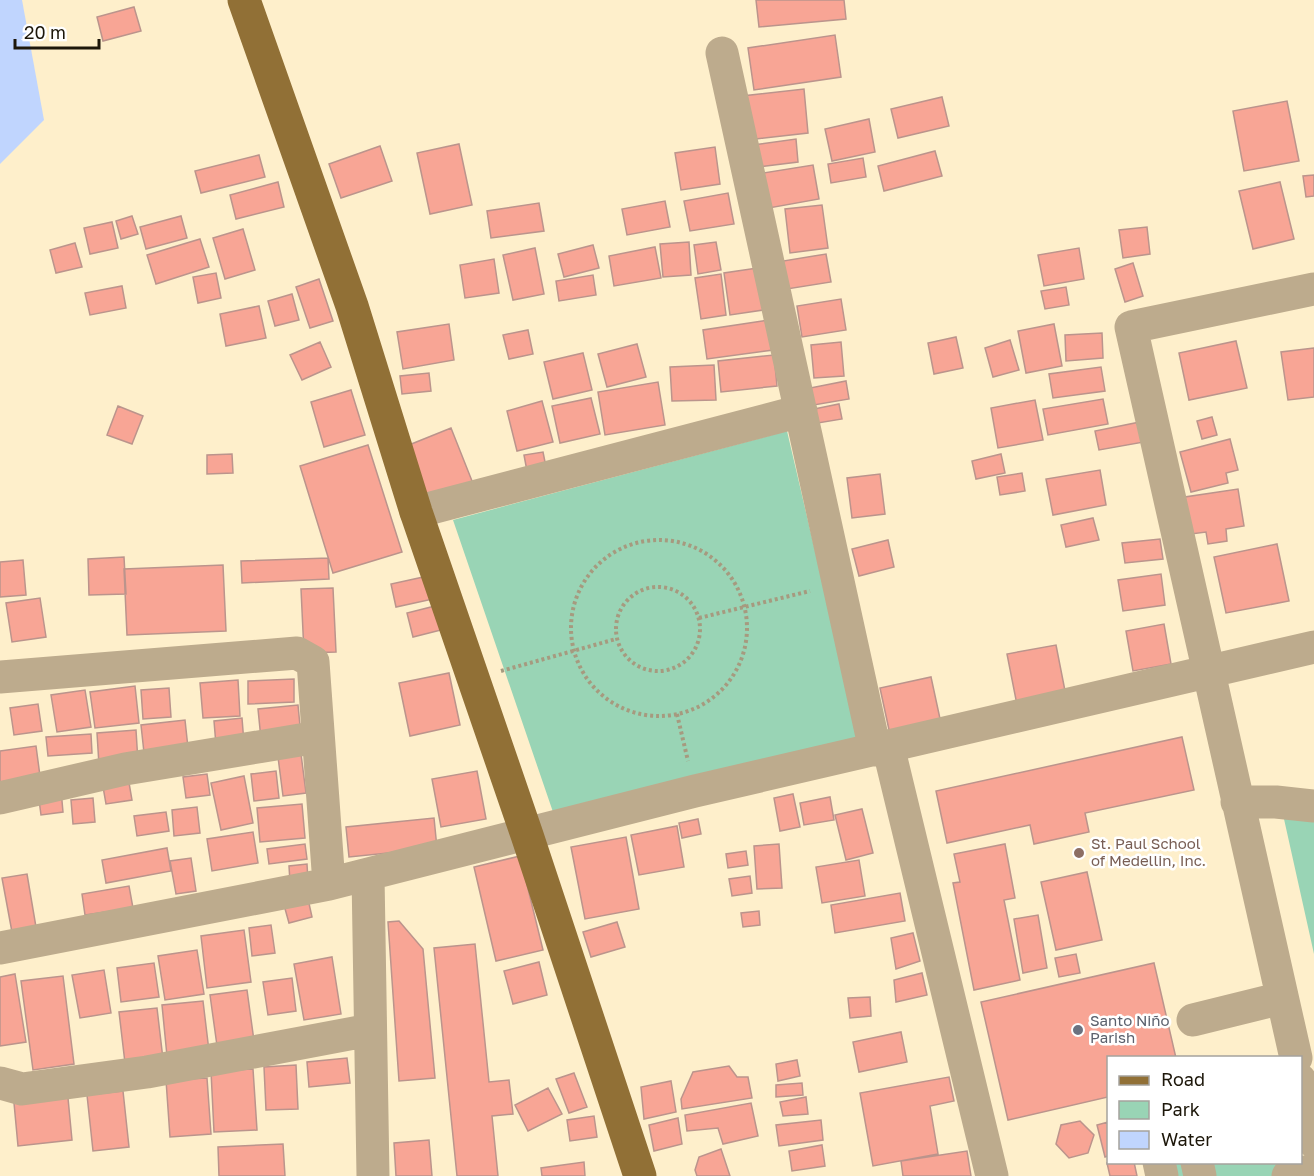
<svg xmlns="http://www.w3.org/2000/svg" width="1314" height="1176" font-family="'Golos Text',sans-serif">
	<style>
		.green { fill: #99d4b5 }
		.water { fill: #c0d5fe }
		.building { fill: #f8a595; stroke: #bb948c; stroke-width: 1.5 }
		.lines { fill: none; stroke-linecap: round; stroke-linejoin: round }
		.path { stroke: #a69a7f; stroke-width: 4; stroke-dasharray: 3 3; stroke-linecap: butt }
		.minor { stroke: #bdab8d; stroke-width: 33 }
		.major { stroke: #917036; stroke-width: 33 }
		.education-dot { fill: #8d6e63; stroke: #fff; stroke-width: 2 }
		.worship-dot { fill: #6b7280; stroke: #fff; stroke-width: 2 }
		.labels { text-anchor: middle; stroke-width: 5; stroke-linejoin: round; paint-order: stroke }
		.education-label { font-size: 15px; fill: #785e54; stroke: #fff; text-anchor: start }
		.worship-label { font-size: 15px; fill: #5b616d; stroke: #fff; text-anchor: start }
	</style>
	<rect width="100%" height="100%" fill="#feefcb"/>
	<path class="green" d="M787 431 859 739 553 812 453 520Z
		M1284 819H1314V954Z
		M1301 1155 1305 1176H1156L1153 1163 1300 1162Z"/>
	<path class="water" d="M0 0H22L44 120 0 164Z"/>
	<path class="building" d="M756 0H844L846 19 759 27Z
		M134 7 141 31 103 41 97 17Z
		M835 35 841 77 754 90 748 48Z
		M804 89 808 133 747 140 742 96Z
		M942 97 949 126 898 138 891 109Z
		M1287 101 1299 161 1244 171 1233 111Z
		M869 119 875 152 832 161 825 129Z
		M796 139 798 162 749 168 746 146Z
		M459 144 472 205 430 214 417 153Z
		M380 146 392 181 341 198 329 164Z
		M715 147 720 184 681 190 675 153Z
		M935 151 942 176 884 191 878 166Z
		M259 155 265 177 201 193 195 171Z
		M863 158 866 177 831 183 828 164Z
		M813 165 819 199 769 208 763 173Z
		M1314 175V196L1306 197 1303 176Z
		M278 182 284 207 236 219 230 195Z
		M1280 182 1294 239 1253 249 1239 191Z
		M728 193 734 224 690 231 684 201Z
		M665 201 670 227 627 235 622 209Z
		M539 203 544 231 491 238 487 211Z
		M822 205 828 248 790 253 785 209Z
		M132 216 138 234 121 239 116 221Z
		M181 216 187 238 146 249 140 227Z
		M112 222 118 248 90 254 84 228Z
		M1147 227 1150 254 1123 258 1119 230Z
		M243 229 255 270 225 279 213 238Z
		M200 239 209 267 156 284 147 255Z
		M689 242 691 275 663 277 660 244Z
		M716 242 721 270 698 274 694 245Z
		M75 243 82 267 56 273 50 250Z
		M593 245 599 268 564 277 558 254Z
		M655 247 661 278 614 286 609 256Z
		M535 248 544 294 513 300 503 255Z
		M1079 248 1084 279 1044 286 1038 255Z
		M826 254 831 282 787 289 783 261Z
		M494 259 499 293 465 298 460 265Z
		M1133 263 1143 296 1125 302 1115 269Z
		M757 268 763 310 730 315 724 273Z
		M216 273 221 298 198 303 193 277Z
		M721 274 726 315 701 319 695 278Z
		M593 275 596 295 559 301 556 281Z
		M319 279 333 321 310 328 296 287Z
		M122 286 126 308 90 315 85 293Z
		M1066 287 1069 305 1045 309 1041 291Z
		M292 294 299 320 275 326 268 301Z
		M841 299 846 330 802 337 797 306Z
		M259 306 266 338 226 346 220 314Z
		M769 320 773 350 707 359 703 330Z
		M449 324 454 360 403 369 397 332Z
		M1054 324 1062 366 1026 373 1018 331Z
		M528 330 533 354 509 359 503 335Z
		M1102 333 1103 358 1066 361 1065 335Z
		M956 337 963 368 934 374 928 343Z
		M1010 340 1019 370 993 377 985 348Z
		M1236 341 1247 388 1189 400 1179 353Z
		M320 342 331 367 302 380 290 355Z
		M841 342 844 376 814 378 811 345Z
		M637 344 646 377 607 387 598 354Z
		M1314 348V397L1288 400 1281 352Z
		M583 353 592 390 553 399 544 362Z
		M774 355 777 386 721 392 718 361Z
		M714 365 716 400 672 401 670 367Z
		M1101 367 1105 391 1053 398 1049 374Z
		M429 373 431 391 402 394 400 376Z
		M846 381 849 399 808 406 805 389Z
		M658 382 665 425 605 435 598 392Z
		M351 390 365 435 324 447 311 402Z
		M591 398 600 434 560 443 552 406Z
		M1103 399 1108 424 1048 435 1043 409Z
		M1035 400 1043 440 998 448 991 408Z
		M542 401 553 442 517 451 507 411Z
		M839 404 842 419 812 424 809 410Z
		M118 406 143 416 132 444 107 435Z
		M1212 417 1217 435 1202 439 1197 421Z
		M1140 422 1144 442 1099 450 1095 431Z
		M451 428 474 486 427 504 404 447Z
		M1230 439 1238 470 1226 473 1228 483 1191 492 1180 452Z
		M368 445 402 552 333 573 300 466Z
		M543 452 546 467 527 471 524 455Z
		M232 454 233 473 207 474V455Z
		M1001 454 1005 473 976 479 972 461Z
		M1100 470 1106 505 1053 515 1046 479Z
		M1022 473 1025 491 1000 495 997 477Z
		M880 474 885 514 852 518 847 478Z
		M1238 489 1244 526 1226 529 1227 541 1208 544 1206 532 1191 534 1185 497Z
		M1093 518 1099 540 1066 547 1061 525Z
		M1160 539 1163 559 1125 563 1122 543Z
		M888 540 894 567 859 576 852 549Z
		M1277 544 1289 601 1226 613 1214 557Z
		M124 557 126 594 89 595 88 559Z
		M328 558 329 579 242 583 241 561Z
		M23 560 26 595 0 597V562Z
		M223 565 226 631 127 635 124 569Z
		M1161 574 1165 605 1123 611 1118 580Z
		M428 576 433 599 396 607 391 584Z
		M333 588 336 652 304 653 301 589Z
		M40 598 46 637 12 642 6 603Z
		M435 606 441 630 413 637 407 613Z
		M1164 624 1171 664 1133 671 1126 631Z
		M1056 645 1067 701 1018 710 1007 654Z
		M449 673 460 725 410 736 399 683Z
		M931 677 942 728 891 739 880 688Z
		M294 679V702L248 704V681Z
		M238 680 240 716 203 718 200 683Z
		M135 686 139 723 95 728 90 692Z
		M169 688 171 717 143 719 141 690Z
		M85 690 91 727 57 732 51 695Z
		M38 704 42 731 14 735 10 708Z
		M298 705 301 736 261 739 258 709Z
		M242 718 244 743 216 745 214 721Z
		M185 720 189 757 145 762 141 725Z
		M136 730 138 762 99 765 97 733Z
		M91 734 92 753 48 756 46 737Z
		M1182 737 1194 790 1085 813 1089 832 1034 844 1030 825 947 843 936 791Z
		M36 746 40 776 0 782V751Z
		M301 754 306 793 283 796 278 757Z
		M276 771 279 798 254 801 251 774Z
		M477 771 486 819 441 827 432 779Z
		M207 774 210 795 186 798 183 777Z
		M244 776 253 823 221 830 211 783Z
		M128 777 132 800 106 804 102 781Z
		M61 790 63 812 41 815 38 792Z
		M793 794 800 827 780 831 774 798Z
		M830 797 834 820 804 825 800 803Z
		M93 798 95 822 73 824 71 800Z
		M302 804 305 838 260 842 257 808Z
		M197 807 200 833 174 836 172 810Z
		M862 809 873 853 846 860 835 815Z
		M166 812 169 831 137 836 134 816Z
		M434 818 437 848 349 857 346 827Z
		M698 819 701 834 682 838 679 823Z
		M677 826 684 867 639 875 631 835Z
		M253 832 258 863 212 871 207 839Z
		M626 837 639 909 585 919 571 847Z
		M305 844 307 859 269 864 267 849Z
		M779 844 782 888 757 889 754 846Z
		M1005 844 1015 898 1004 900 1020 980 974 990 953 883 960 882 954 854Z
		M167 848 171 871 106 883 102 860Z
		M746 851 748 865 728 868 726 854Z
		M520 856 543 950 496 961 474 867Z
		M191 858 196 891 176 894 170 861Z
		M859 860 865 896 822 903 816 867Z
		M307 864 308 881 290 882 289 866Z
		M1087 872 1102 940 1056 950 1041 882Z
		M27 874 36 927 12 932 2 878Z
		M750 876 752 893 732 896 729 879Z
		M129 886 133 908 85 915 82 894Z
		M900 893 905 921 835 933 831 905Z
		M308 899 312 917 289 923 284 905Z
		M759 911 760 925 743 927 741 913Z
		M1038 915 1047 968 1023 973 1014 919Z
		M399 921 423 949 435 1078 399 1081 388 922Z
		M617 922 625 947 591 957 583 932Z
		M271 925 275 953 252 956 249 928Z
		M244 930 251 982 207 988 201 936Z
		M913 933 920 961 896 969 891 938Z
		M475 944 489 1082 509 1080 513 1114 492 1116 498 1176H457L434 948Z
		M197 950 204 994 165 1000 158 956Z
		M1076 954 1080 973 1059 977 1055 958Z
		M332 957 341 1014 304 1020 294 964Z
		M539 962 547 995 513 1004 504 971Z
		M154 963 159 997 121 1002 117 968Z
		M1154 963 1176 1058H1108V1097L1008 1120 981 1002Z
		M104 970 111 1013 80 1018 72 975Z
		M922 973 927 995 896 1002 894 980Z
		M15 974 26 1042 0 1046V977Z
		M63 976 74 1064 33 1070 21 981Z
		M292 978 296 1011 268 1015 263 982Z
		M247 990 255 1048 218 1053 210 995Z
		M870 997 871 1016 850 1018 848 998Z
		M203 1001 209 1051 167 1056 162 1005Z
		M157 1008 163 1059 125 1063 119 1012Z
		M901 1032 907 1062 859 1072 853 1042Z
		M347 1058 350 1083 309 1087 307 1062Z
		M797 1060 800 1076 778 1081 776 1064Z
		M296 1065 298 1109 266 1110 264 1067Z
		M729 1066 737 1077H748L752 1098 682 1109 681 1099 693 1072Z
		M253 1069 257 1130 214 1132 211 1071Z
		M574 1073 587 1107 569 1113 556 1079Z
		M949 1077 954 1101 930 1106 938 1154 873 1166 860 1093Z
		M207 1078 211 1134 170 1137 166 1080Z
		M671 1081 676 1112 644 1119 641 1087Z
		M802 1083 803 1095 776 1097V1085Z
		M548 1088 562 1114 528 1131 515 1105Z
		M123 1091 129 1147 93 1151 87 1095Z
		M806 1097 808 1114 783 1116 780 1102Z
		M68 1098 72 1140 18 1146 14 1103Z
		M751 1103 758 1136 723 1144 718 1128 687 1131 685 1115Z
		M594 1116 597 1137 570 1141 567 1120Z
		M678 1118 682 1144 654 1151 649 1125Z
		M821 1120 823 1140 779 1146 776 1125Z
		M1080 1121 1094 1135 1088 1153 1069 1158 1056 1144 1061 1125Z
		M1108 1122V1156L1105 1157 1097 1125Z
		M429 1140 432 1176H396L394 1143Z
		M283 1144 285 1176H219L218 1147Z
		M822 1145 825 1166 792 1171 789 1151Z
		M721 1149 730 1176H697L695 1170 699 1157Z
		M967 1151 971 1176H903L901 1161Z
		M584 1162 585 1176H542L541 1168Z
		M1134 1162 1137 1176H1110L1107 1163Z"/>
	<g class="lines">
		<path class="path" d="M571 628a88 88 0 1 1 176 0a88 88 0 1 1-176 0Z
			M616 629a42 42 0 1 1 84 0a42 42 0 1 1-84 0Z
			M699 618 810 591
			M501 671 616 639
			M677 714 688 761"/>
		<path class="minor" d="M722 53 875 750
			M416 512 801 411
			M0 677 297 653 313 662 329 884
			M888 746 992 1176
			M0 798 125 769 318 737
			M1237 802H1276L1314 806
			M368 875 373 1176
			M0 948 329 884 695 791 1314 647
			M1193 1020 1282 998
			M1296 1058 1131 327 1314 289
			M1300 1080 1314 1142
			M0 1083 22 1089 147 1072 370 1030
			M1159 1162 1162 1176
			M1197 1162 1200 1176
			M1288 1176 1314 1170"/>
		<path class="major" d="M244 0 352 306 416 512 527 835 640 1176"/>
	</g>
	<circle class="education-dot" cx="1079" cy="853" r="6"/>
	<circle class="worship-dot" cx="1078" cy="1030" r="6"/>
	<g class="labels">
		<g class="education-label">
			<text x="1091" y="849">St. Paul School<tspan x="1091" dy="17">of Medellin, Inc.</tspan></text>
		</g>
		<g class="worship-label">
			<text x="1090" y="1026">Santo Niño<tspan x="1090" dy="17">Parish</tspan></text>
		</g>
	</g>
	<rect x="1107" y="1056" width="195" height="108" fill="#ffffff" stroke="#a5a29d" stroke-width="1.5"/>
	<rect x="1119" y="1076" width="30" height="9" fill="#917036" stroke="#a5a29d" stroke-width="1.5"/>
	<text x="1161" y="1086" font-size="18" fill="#1d170a">Road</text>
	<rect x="1119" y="1101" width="30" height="18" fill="#99d4b5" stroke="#a5a29d" stroke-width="1.5"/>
	<text x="1161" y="1116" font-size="18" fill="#1d170a">Park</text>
	<rect x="1119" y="1131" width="30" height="18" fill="#c0d5fe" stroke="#a5a29d" stroke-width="1.5"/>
	<text x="1161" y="1146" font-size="18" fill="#1d170a">Water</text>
	<path d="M15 39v9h84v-9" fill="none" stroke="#1d170a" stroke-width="3"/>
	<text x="24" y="39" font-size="18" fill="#1d170a" stroke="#ffffff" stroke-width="4.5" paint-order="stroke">20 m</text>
</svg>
